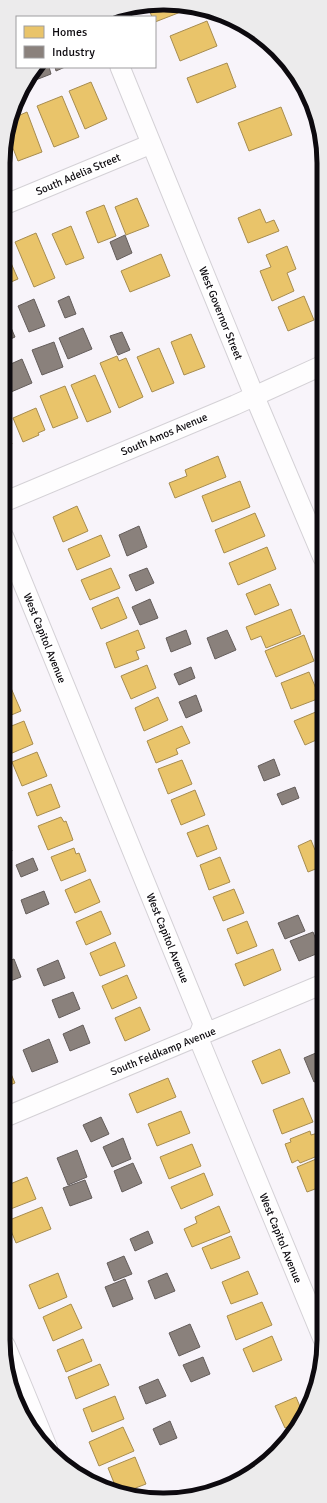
<svg xmlns="http://www.w3.org/2000/svg" width="327" height="1503" font-family="Signika,sans-serif">
	<style>
		.homes { fill: #e9c46a; stroke: #a78c4f }
		.industry { fill: #8a817c; stroke: #645d5b }
		.lines { fill: none; stroke-linecap: round; stroke-linejoin: round }
		.street-casing { stroke: #d4d1d6; stroke-width: 21 }
		.secondary-casing { stroke: #d4d1d6; stroke-width: 24 }
		.street { stroke: #fefdfe; stroke-width: 19 }
		.secondary { stroke: #fefdfe; stroke-width: 22 }
		.labels { text-anchor: middle; stroke-width: 4; stroke-linejoin: round; paint-order: stroke }
		.street-label { font-size: 11px; fill: #0d0a0f; stroke: #fff }
		.rim { fill: none; stroke: #0d0a0f; stroke-width: 5 }
	</style>
	<rect width="100%" height="100%" fill="#f8f4fa"/>
	<path class="homes" d="M185 4 191 8 155 22V17H152L148 7Z
		M207 21 217 46 180 61 170 36Z
		M227 63 236 87 197 103 187 78Z
		M91 82 107 119 85 129 69 91Z
		M62 96 79 137 54 147 37 106Z
		M281 107 292 135 249 151 238 123Z
		M27 112 42 152 18 161 7 133 13 118Z
		M4 147 11 163 4 166Z
		M137 198 149 226 126 235 115 207Z
		M104 205 116 236 98 243 86 212Z
		M260 209 266 223 274 220 279 231 248 243 238 218Z
		M71 226 84 258 66 265 52 234Z
		M36 233 55 278 34 287 15 242Z
		M287 246 296 269 287 273 294 291 272 301 260 271 271 267 266 255Z
		M4 247 18 279 4 285Z
		M161 254 170 276 130 292 121 271Z
		M304 296 314 320 288 331 278 307Z
		M191 334 205 367 184 375 171 342Z
		M159 348 174 383 152 392 137 357Z
		M117 356 119 361 126 358 143 397 119 408 100 363Z
		M95 375 111 412 87 422 71 385Z
		M65 386 78 418 53 428 40 396Z
		M36 408 45 430 38 433 39 435 23 442 13 418Z
		M4 425 12 444 4 448Z
		M218 456 226 477 175 498 169 483 187 476 185 470Z
		M240 481 250 507 212 522 202 496Z
		M77 506 88 531 63 542 53 517Z
		M255 513 265 536 224 553 215 530Z
		M101 535 110 556 77 570 68 549Z
		M267 547 276 569 238 585 229 563Z
		M111 568 120 588 90 600 81 580Z
		M270 584 279 605 255 615 246 594Z
		M118 597 127 618 101 629 92 608Z
		M291 609 301 634 266 648 261 636 251 640 246 627Z
		M138 630 145 648 136 651 139 659 115 668 106 643Z
		M304 635 314 661 276 677 265 651Z
		M147 665 156 688 131 699 121 676Z
		M4 671 7 680 4 681Z
		M309 672 320 698 291 709 281 683Z
		M11 688 21 711 4 718V691Z
		M158 697 168 720 144 731 135 708Z
		M323 709V737L305 745 294 721Z
		M24 721 33 744 10 754 4 737V729Z
		M182 726 190 743 176 749 178 754 156 763 147 741Z
		M37 752 47 776 22 786 12 762Z
		M182 760 192 784 168 794 158 769Z
		M51 784 60 807 37 816 28 793Z
		M195 790 205 815 181 825 171 800Z
		M61 817 64 822 66 821 73 840 48 850 38 826Z
		M208 825 217 849 197 857 187 833Z
		M311 840 315 850 323 846V866L308 872 298 846Z
		M74 848 76 854 79 853 86 871 61 881 51 857Z
		M220 857 230 882 209 890 200 865Z
		M90 879 100 902 75 913 65 890Z
		M234 889 244 913 223 921 213 897Z
		M101 911 111 934 86 945 76 922Z
		M247 921 257 946 237 954 227 929Z
		M115 942 125 966 100 976 90 953Z
		M273 949 281 970 244 986 235 964Z
		M127 975 137 998 112 1009 102 986Z
		M140 1007 150 1030 125 1041 115 1018Z
		M280 1049 290 1073 262 1084 252 1061Z
		M3 1058H4L15 1083 3 1088Z
		M168 1078 176 1097 137 1113 129 1094Z
		M303 1098 313 1122 282 1134 273 1110Z
		M181 1111 190 1133 157 1146 148 1124Z
		M310 1131 311 1135 318 1133 323 1144V1149L318 1151 320 1155 300 1163 298 1160 292 1163 285 1144 291 1142 290 1139Z
		M192 1144 201 1166 169 1179 160 1157Z
		M321 1157 323 1161V1186L307 1192 297 1167Z
		M3 1160 7 1170 3 1172Z
		M204 1173 213 1195 181 1209 171 1187Z
		M27 1177 36 1199 3 1212V1187Z
		M219 1206 230 1232 192 1247 184 1229 197 1223 195 1217Z
		M42 1207 51 1229 16 1243 7 1221Z
		M231 1236 240 1258 211 1269 202 1248Z
		M248 1271 258 1294 231 1304 222 1282Z
		M58 1273 67 1297 39 1309 29 1285Z
		M262 1302 272 1325 236 1340 227 1316Z
		M71 1304 82 1328 53 1341 43 1317Z
		M272 1336 282 1360 253 1372 243 1349Z
		M83 1339 92 1361 66 1372 57 1350Z
		M100 1364 109 1385 76 1399 68 1377Z
		M115 1396 124 1419 92 1432 83 1409Z
		M296 1397 304 1416 303 1420 285 1428 275 1406Z
		M123 1427 134 1451 99 1466 89 1442Z
		M135 1457 146 1484 125 1492 117 1490 108 1468Z"/>
	<path class="industry" d="M228 18 235 20 240 24 232 27Z
		M39 67H49L51 74 28 83 27 80Z
		M55 67H65L56 71Z
		M125 235 132 253 117 260 110 242Z
		M69 296 76 314 65 318 58 301Z
		M34 299 45 326 29 332 18 306Z
		M4 311 15 337 4 342Z
		M83 328 92 349 68 359 59 338Z
		M122 332 130 350 118 355 110 336Z
		M54 342 63 367 42 375 32 350Z
		M22 359 32 383 11 392 4 375V367Z
		M139 526 147 547 127 556 119 535Z
		M147 568 154 583 136 591 129 575Z
		M150 599 158 618 140 625 132 607Z
		M186 630 191 644 171 652 166 638Z
		M227 630 236 650 215 659 207 638Z
		M191 667 195 678 179 685 174 674Z
		M196 695 202 711 186 718 179 702Z
		M274 759 280 775 264 781 258 766Z
		M295 787 299 798 282 805 277 794Z
		M4 834H5L12 851 4 855Z
		M33 858 38 870 21 877 16 865Z
		M44 891 49 904 26 914 21 900Z
		M298 915 305 931 285 939 278 923Z
		M313 932 321 952 299 961 290 941Z
		M14 959 21 977 5 983 3 979V963Z
		M58 960 65 978 44 986 37 969Z
		M73 992 80 1009 59 1018 52 1000Z
		M83 1025 90 1043 70 1051 63 1034Z
		M49 1039 58 1062 32 1072 23 1050Z
		M323 1050V1079L314 1082 304 1058Z
		M101 1117 109 1134 91 1142 83 1125Z
		M123 1138 131 1159 112 1167 103 1147Z
		M77 1150 87 1177 68 1185 57 1158Z
		M133 1163 142 1183 122 1192 114 1171Z
		M85 1180 92 1198 70 1206 63 1188Z
		M148 1231 153 1243 135 1251 130 1239Z
		M124 1256 132 1274 114 1281 107 1263Z
		M167 1273 175 1291 155 1299 148 1281Z
		M125 1279 133 1299 113 1307 105 1287Z
		M190 1324 200 1347 179 1356 169 1333Z
		M203 1357 210 1374 191 1382 183 1365Z
		M158 1379 166 1396 146 1404 139 1387Z
		M170 1421 177 1438 160 1445 153 1429Z"/>
	<g class="lines">
		<defs>
			<path id="street" d="M120 67 254 395 323 558
				M4 205 151 144
				M4 502 235 405 323 365
				M4 537 201 1019 203 1024 198 1037 323 1339
				M3 1118 323 984"/>
			<path id="secondary" d="M4 1346 46 1448"/>
		</defs>
		<use href="#street" class="street-casing"/>
		<use href="#secondary" class="secondary-casing"/>
		<use href="#street" class="street"/>
		<use href="#secondary" class="secondary"/>
	</g>
	<g class="labels">
		<g class="street-label">
			<text transform="translate(78 174) rotate(-23)" y="4">South Adelia Street</text>
			<text transform="translate(221 313) rotate(68)" y="4">West Governor Street</text>
			<text transform="translate(164 434) rotate(-23)" y="4">South Amos Avenue</text>
			<text transform="translate(45 638) rotate(68)" y="4">West Capitol Avenue</text>
			<text transform="translate(168 938) rotate(68)" y="4">West Capitol Avenue</text>
			<text transform="translate(163 1051) rotate(-22)" y="4">South Feldkamp Avenue</text>
			<text transform="translate(281 1238) rotate(68)" y="4">West Capitol Avenue</text>
		</g>
	</g>
	<path d="M0 0H327V1503H0ZM163 10H164A153 153 0 0 1 317 163V1340A153 153 0 0 1 164 1493H163A153 153 0 0 1 10 1340V163A153 153 0 0 1 163 10Z" fill="#ecebec" fill-rule="evenodd"/>
	<path class="rim" d="M163 10H164A153 153 0 0 1 317 163V1340A153 153 0 0 1 164 1493H163A153 153 0 0 1 10 1340V163A153 153 0 0 1 163 10Z"/>
	<rect x="16" y="16" width="140" height="52" fill="#ffffff" stroke="#9e9d9f"/>
	<rect x="24" y="26" width="20" height="12" fill="#e9c46a" stroke="#9e9d9f"/>
	<text x="52" y="36" font-size="12" fill="#0d0a0f">Homes</text>
	<rect x="24" y="46" width="20" height="12" fill="#8a817c" stroke="#9e9d9f"/>
	<text x="52" y="56" font-size="12" fill="#0d0a0f">Industry</text>
</svg>
